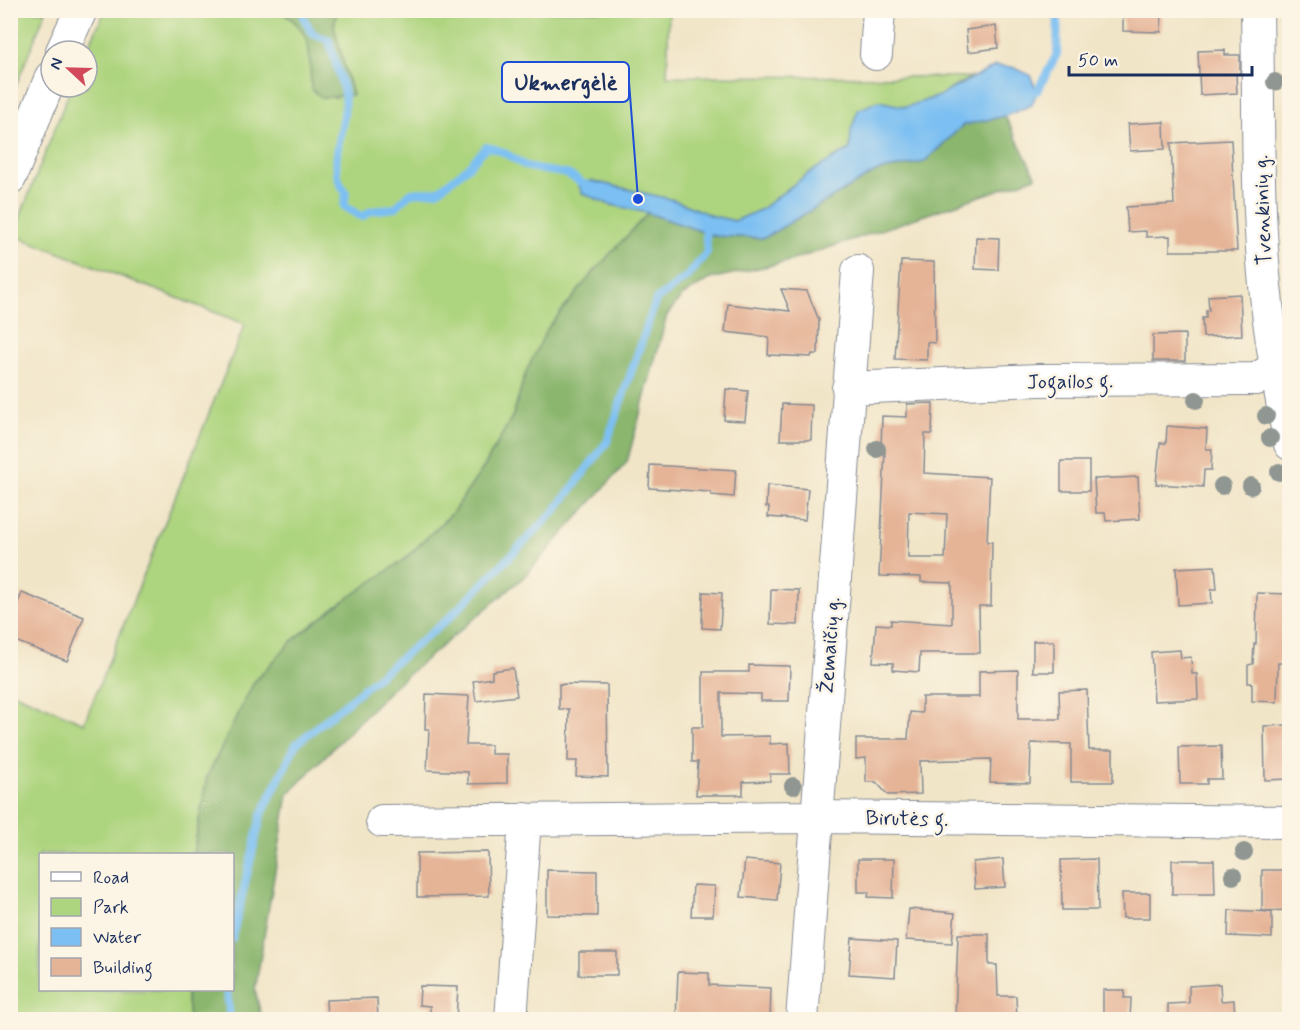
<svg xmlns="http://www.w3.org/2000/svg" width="1300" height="1030" font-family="Mynerve,sans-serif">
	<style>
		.green { fill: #add47e; stroke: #64826e; stroke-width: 1.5 }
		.forest { fill: #8ab66d; stroke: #527266; stroke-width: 1.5 }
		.water { fill: #7cbff2; stroke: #4c77a8; stroke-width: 1.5 }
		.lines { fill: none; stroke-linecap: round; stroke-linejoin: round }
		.stream { stroke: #7cbff2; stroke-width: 8 }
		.building { fill: #e5b396; fill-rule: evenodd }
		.minor-casing { stroke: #868a92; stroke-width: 34 }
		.minor { stroke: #fff; stroke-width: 32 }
		.tree { fill: #909792 }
		.labels { text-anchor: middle; stroke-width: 5; stroke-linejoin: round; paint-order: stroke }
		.street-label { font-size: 21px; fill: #1b2f5e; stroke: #fcf5e5 }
		.leader { fill: none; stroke: #1d4ed8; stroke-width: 2 }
		.callout-dot { fill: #1d4ed8; stroke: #fcf5e5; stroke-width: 2 }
		.callout { fill: #fcf5e5; stroke: #1d4ed8; stroke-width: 2 }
		.callout-label { font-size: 22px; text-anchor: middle; font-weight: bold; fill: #1b2f5e }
	</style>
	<rect width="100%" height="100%" fill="#fcf5e5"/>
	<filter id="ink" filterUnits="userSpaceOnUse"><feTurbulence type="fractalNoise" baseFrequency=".0167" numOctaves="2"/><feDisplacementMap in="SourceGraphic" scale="12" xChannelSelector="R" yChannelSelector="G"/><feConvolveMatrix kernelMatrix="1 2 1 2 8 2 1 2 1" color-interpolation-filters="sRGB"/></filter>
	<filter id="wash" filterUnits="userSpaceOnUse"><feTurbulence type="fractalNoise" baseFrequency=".008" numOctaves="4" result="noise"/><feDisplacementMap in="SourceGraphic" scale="24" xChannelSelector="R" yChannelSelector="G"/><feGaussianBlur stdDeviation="1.35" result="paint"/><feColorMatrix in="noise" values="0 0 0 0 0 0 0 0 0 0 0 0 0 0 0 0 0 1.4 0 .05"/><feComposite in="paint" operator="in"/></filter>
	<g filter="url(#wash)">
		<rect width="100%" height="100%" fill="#f1e5c7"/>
		<path class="green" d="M11 10 46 11 11 98 10 11Z
			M337 10 669 11 667 76 971 77 939 96 906 107 878 101 851 130 850 149 809 173 760 210 735 221 712 216 673 200 592 181 608 204 648 213 591 275 526 372 513 415 484 467 453 512 405 559 335 607 292 641 207 777 193 854H40V990H186L189 1019H11L10 691 84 723 245 324 13 235 71 87H87L86 51 105 11H278L291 17 305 31 309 59 322 98 352 95 334 27Z"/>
		<path class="forest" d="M278 11H337L334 27 352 95 322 98 311 89C309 54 314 28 278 11Z
			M1005 116 1036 177 790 261 710 279 683 295 667 315 627 462 525 576 393 687 288 794 255 990 262 1019H189L186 990H232V854H193L207 777 254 682 292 641 335 607 405 559 453 512 484 467 513 415 526 372 547 329 591 275 648 213 715 236 764 238 877 171 924 162 963 125Z"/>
		<path class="water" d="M995 66 1012 67 1030 75 1037 91 1032 105 1005 116 963 125 924 162 877 171 764 238 715 236 648 213 608 204 582 193 578 183 592 181 674 200 712 216 735 221 760 210 809 173 850 149 851 130 858 110 878 101 906 107 939 96Z"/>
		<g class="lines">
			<path class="stream" d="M305 10 303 17 313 34 329 40C333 58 341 76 344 94 349 126 323 164 346 193L344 206 362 217 371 211 395 208 410 193 438 191 468 167 486 147C503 149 510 157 524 165 539 172 552 170 566 174 574 176 579 183 587 185
				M1028 94 1037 91 1057 54 1058 10
				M232 938 261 816 296 744 449 618 555 511 607 442 656 300 688 276 707 252 705 224
				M227 990 230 1020"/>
		</g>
		<g id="blocks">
			<path class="building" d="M1123 10H1162L1161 32 1123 31Z
				M996 26 998 48 968 52 966 30Z
				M1225 50V55H1240V74H1236L1237 93 1200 95 1198 51Z
				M1164 122 1165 149 1130 151 1128 124Z
				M1231 140 1237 251H1170V236L1146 237V231L1128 232 1126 207 1174 204 1171 143Z
				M976 237 999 238 998 270 975 269Z
				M901 261 934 262 935 343 927 342V360L895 359Z
				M781 289 807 291 819 320 818 354H812L811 357 768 355 769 337 725 332 728 304 790 311Z
				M1240 294 1242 335 1203 337 1202 318H1206V310H1209L1208 296Z
				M1185 334V361H1153V335Z
				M726 389 748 391 745 421 724 420Z
				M933 403 932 434H925L924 473 990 477 987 542H992L991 606H979L980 653H920L919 672 893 670V663L873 662 876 624 891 625V620L952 624V583L921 582V577L879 576 885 451H881L882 416 907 417V404ZM909 512 947 514 945 558H908Z
				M782 404 812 405 811 440H780Z
				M1167 426 1207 429 1206 449H1212L1211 470H1204L1203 487 1156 484 1160 443H1166Z
				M1061 461H1089V491H1061Z
				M650 465 736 470 734 497 711 495V492L649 488Z
				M1138 477 1140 519 1106 521 1105 513H1096L1094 479Z
				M767 485 808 489 805 520 768 517 769 507H766Z
				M1215 566 1217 589H1211L1212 603 1178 605 1176 568Z
				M771 589 799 590 798 625 770 624Z
				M703 592 722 593 720 629 702 628Z
				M22 593 84 617 67 661 10 639V621Z
				M1257 593 1290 594V663H1278L1277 702 1252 701V683H1248V665L1253 664 1254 644H1256Z
				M1033 641H1054V672H1033Z
				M1180 650 1181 658 1191 657 1192 674H1197L1198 699 1154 701 1151 652Z
				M749 665 790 666 789 701H761V694L721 693V737L770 736V744L789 743 790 774H770V781L743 782V795H696L698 762H692V727H703V672H749Z
				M513 668 517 696 476 701 473 681 492 678V671Z
				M1018 670V719H1060L1059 691 1087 690 1089 750H1113V782H1071V744L1031 743 1030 783 990 782 991 759 920 761 921 794 888 795 876 782H866V758L856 759V739H908L910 712 922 713V697H979V671Z
				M559 684 607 685 608 777 576 776 577 761H568L569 709H559Z
				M426 694 469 696 466 745H491V754H507V783L468 784V772L427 770 429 729H425Z
				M1290 725V779L1265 780 1264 726Z
				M1221 746 1222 779H1207V784H1180L1179 747Z
				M488 852 489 896 417 897V853Z
				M858 859H894L893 898 868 897 869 892H858Z
				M1003 859 1005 887 975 889 973 862Z
				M1097 859 1098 910H1062L1061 860Z
				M745 860 780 863 777 900 741 897Z
				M1172 860H1214L1215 894H1172Z
				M547 870 597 871V916L547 915Z
				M1262 870H1290V910L1262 911Z
				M693 885 715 886 713 916H691Z
				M1122 893H1150V918H1123Z
				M909 909 955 913 952 943 906 940Z
				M1229 910 1272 912V938L1228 936Z
				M958 934H989V965H997L998 996H1016L1017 1020H955Z
				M852 938 897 941 895 977 849 974Z
				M579 952H617V975H579Z
				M678 972 709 973V985L771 988 770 1020H676Z
				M1220 984 1221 1001 1234 1000 1235 1020H1168V1004L1189 1003V986Z
				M420 986 458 987 456 1020H430V1006L419 1005Z
				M1103 990H1125L1124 998H1131L1130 1020H1103Z
				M377 998 378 1020H327L326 1000Z"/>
		</g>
	</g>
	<g filter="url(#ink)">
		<use href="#blocks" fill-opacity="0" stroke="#868a92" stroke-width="1.5"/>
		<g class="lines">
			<defs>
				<path id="minor" d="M1257 10C1259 102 1256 194 1265 285 1270 339 1280 391 1290 444
					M62 51 81 10
					M876 54 879 10
					M10 178 51 77
					M848 388 1039 380 1257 379 1275 367H1290
					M382 821 817 817 1290 822
					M511 1020 525 819
					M802 1020 858 271"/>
			</defs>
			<use href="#minor" class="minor-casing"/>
			<use href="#minor" class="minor"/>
		</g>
		<g class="tree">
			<circle cx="1275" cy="82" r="9"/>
			<circle cx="1196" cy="400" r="9"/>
			<circle cx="1266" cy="416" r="9"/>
			<circle cx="1270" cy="438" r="9"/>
			<circle cx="877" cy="449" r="9"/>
			<circle cx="1279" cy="472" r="9"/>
			<circle cx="1222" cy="486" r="9"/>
			<circle cx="1251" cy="486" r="9"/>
			<circle cx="793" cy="786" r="9"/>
			<circle cx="1244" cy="852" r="9"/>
			<circle cx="1233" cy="876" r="9"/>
		</g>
	</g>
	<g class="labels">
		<g class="street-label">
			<text transform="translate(1262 210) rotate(-92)" y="7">Tvenkinių g.</text>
			<text transform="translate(1070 381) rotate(-1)" y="7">Jogailos g.</text>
			<text transform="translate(829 645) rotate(-86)" y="7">Žemaičių g.</text>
			<text transform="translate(907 818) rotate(1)" y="7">Birutės g.</text>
		</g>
	</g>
	<path class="leader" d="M638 199L629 82"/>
	<circle class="callout-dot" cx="638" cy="199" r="6"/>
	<rect class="callout" x="502" y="62" width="127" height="40" rx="6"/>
	<g class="callout-label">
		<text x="566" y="90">Ukmergėlė</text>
	</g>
	<rect width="1300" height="1030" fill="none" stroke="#fcf5e5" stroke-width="36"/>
	<rect x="39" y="853" width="195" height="138" fill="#fcf5e5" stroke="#a2a6af" stroke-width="1.5"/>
	<rect x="51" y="872" width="30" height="9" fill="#ffffff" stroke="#a2a6af" stroke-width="1.5"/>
	<text x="93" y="883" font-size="18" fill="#1b2f5e">Road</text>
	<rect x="51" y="898" width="30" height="18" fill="#add47e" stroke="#a2a6af" stroke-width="1.5"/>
	<text x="93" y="913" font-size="18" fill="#1b2f5e">Park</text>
	<rect x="51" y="928" width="30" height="18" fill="#7cbff2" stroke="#a2a6af" stroke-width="1.5"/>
	<text x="93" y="943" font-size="18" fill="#1b2f5e">Water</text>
	<rect x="51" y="958" width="30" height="18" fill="#e5b396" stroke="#a2a6af" stroke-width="1.5"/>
	<text x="93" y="973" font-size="18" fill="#1b2f5e">Building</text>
	<g transform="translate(69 69) rotate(292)"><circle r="28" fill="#fcf5e5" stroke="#a2a6af" stroke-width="1.5"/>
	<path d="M0-4.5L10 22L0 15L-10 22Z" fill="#d1495b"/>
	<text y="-9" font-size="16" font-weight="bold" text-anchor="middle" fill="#1b2f5e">N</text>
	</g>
	<path d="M1069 66v9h183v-9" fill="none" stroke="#1b2f5e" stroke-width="3"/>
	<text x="1078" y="66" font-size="18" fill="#1b2f5e" stroke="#fcf5e5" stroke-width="4.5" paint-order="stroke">50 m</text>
</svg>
